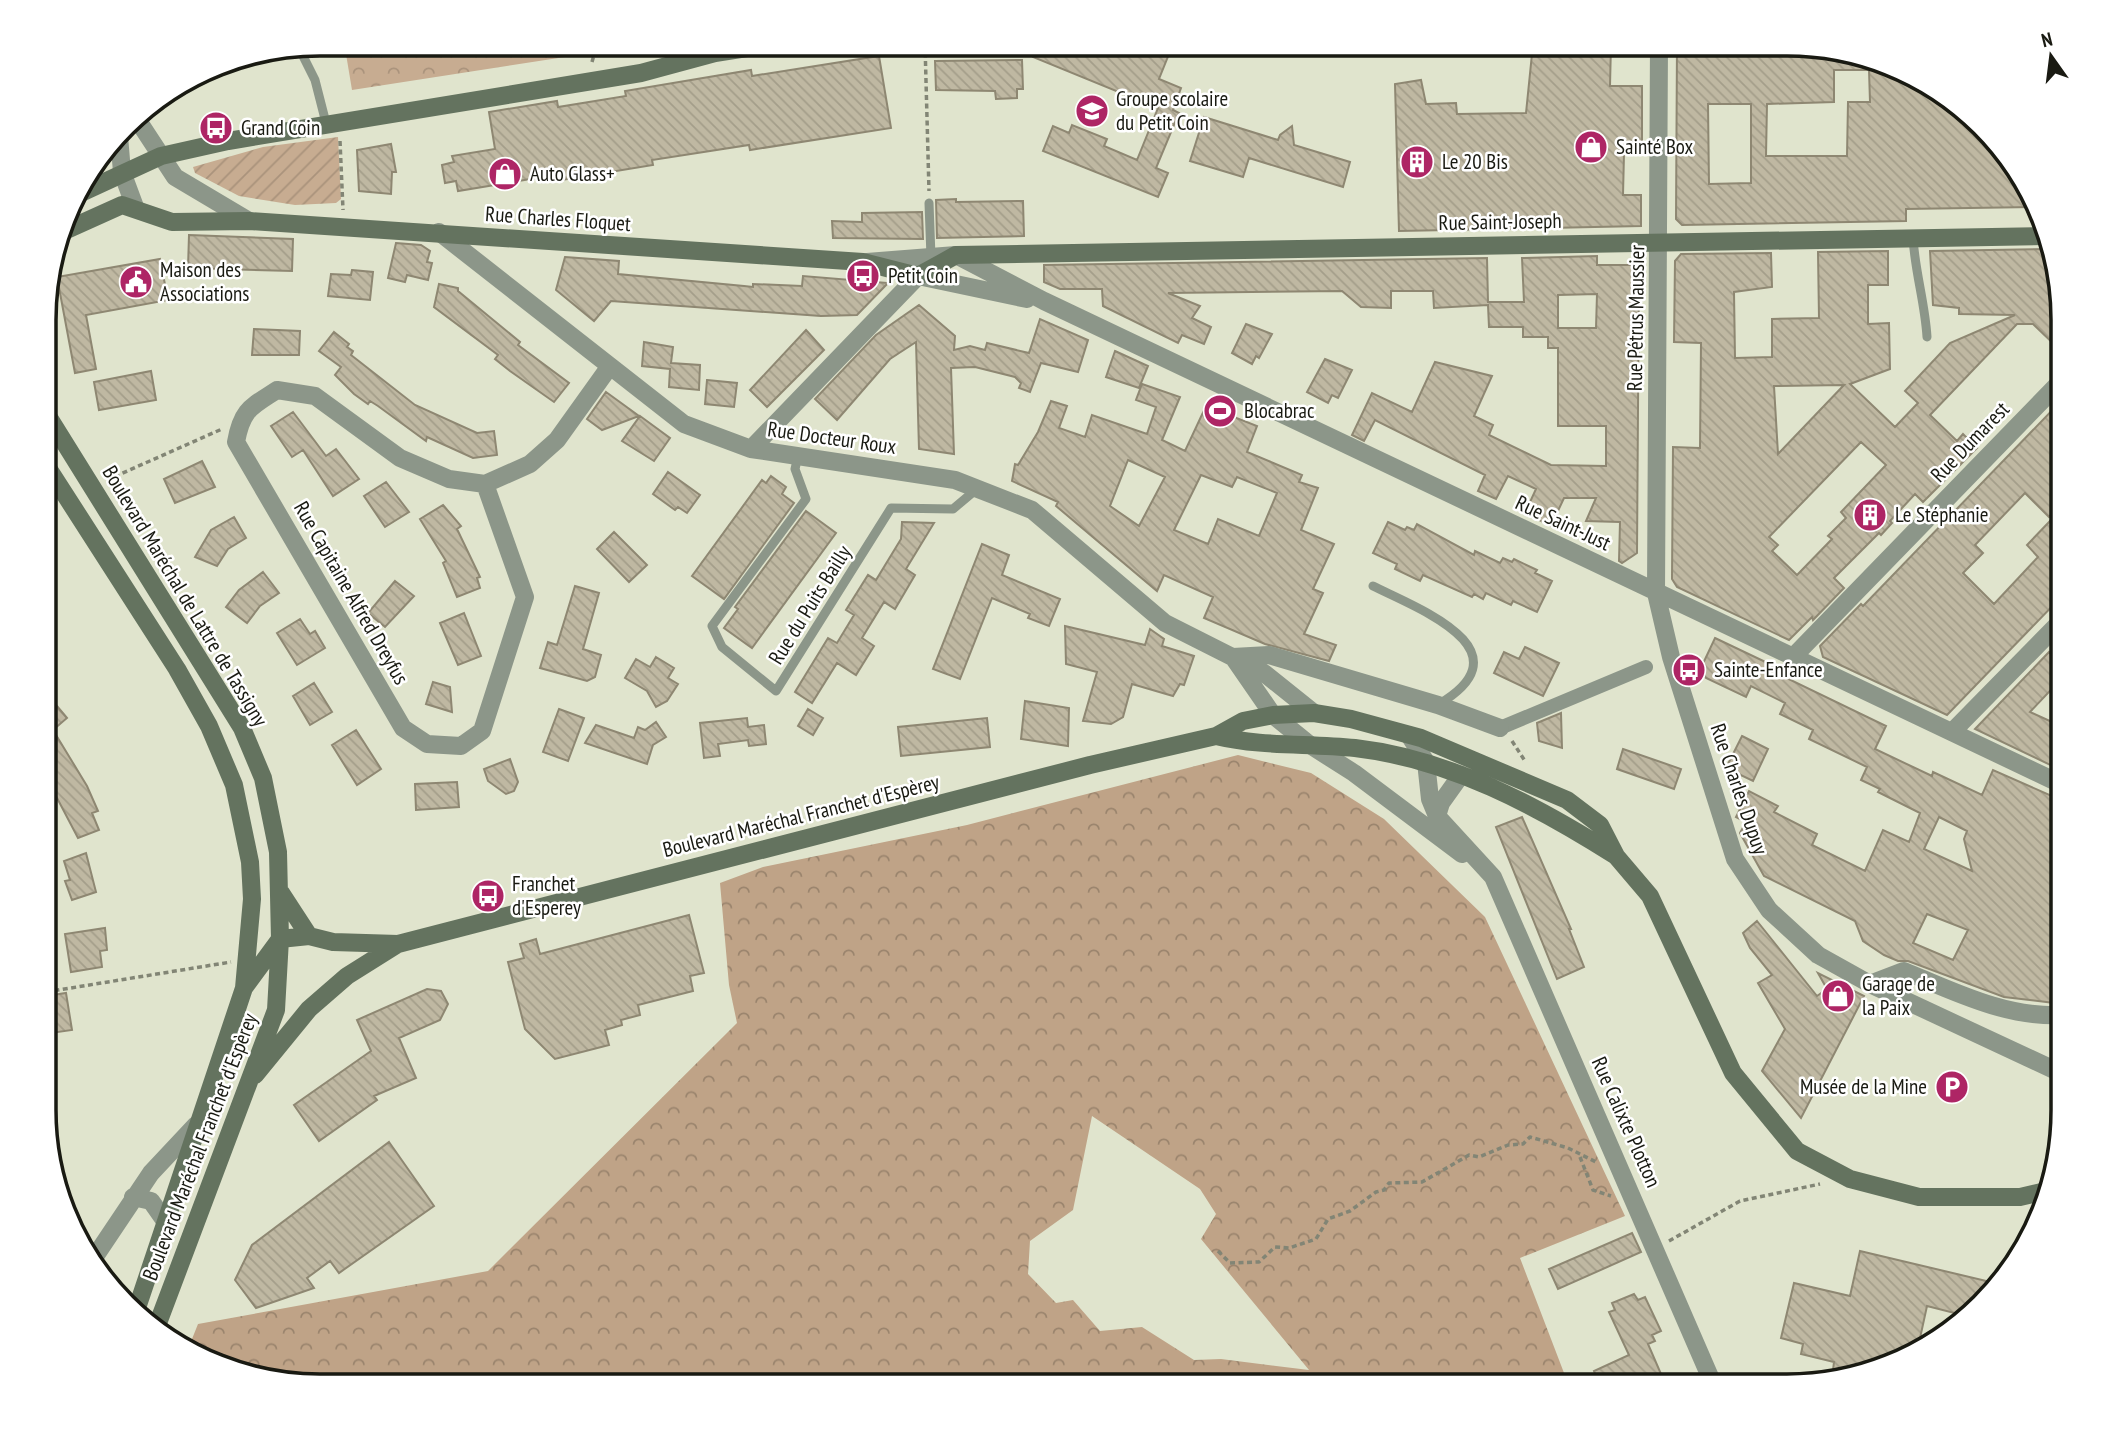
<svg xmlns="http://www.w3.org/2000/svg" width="2107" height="1430" font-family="'PT Sans Narrow',sans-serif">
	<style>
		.forest { fill: url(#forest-crowns); fill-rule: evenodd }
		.park { fill: url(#park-crowns) }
		.garden { fill: url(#garden-furrows) }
		.building { fill: url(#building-back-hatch); stroke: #8e8772; stroke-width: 2; fill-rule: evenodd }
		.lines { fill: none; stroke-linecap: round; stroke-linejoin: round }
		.path { stroke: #828575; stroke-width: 3.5; stroke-dasharray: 5 3.5; stroke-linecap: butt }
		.service { stroke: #8c9689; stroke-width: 9 }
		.pedestrian { stroke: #8c9689; stroke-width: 14 }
		.minor { stroke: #8c9689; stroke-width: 18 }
		.tertiary { stroke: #8c9689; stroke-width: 18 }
		.secondary { stroke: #64735f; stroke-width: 18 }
		.labels { text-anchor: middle; stroke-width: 5; stroke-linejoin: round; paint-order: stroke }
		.poi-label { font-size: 21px; fill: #191a12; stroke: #fff; text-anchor: start }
		.street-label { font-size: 21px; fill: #191a12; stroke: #fff }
		.rim { fill: none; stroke: #191a12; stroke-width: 3.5 }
	</style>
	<defs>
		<pattern id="forest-crowns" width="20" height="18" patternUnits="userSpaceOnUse" patternTransform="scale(1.75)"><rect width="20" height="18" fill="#bfa387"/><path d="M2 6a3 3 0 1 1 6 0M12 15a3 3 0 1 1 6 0" fill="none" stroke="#9a846d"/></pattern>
		<pattern id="park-crowns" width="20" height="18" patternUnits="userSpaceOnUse" patternTransform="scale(1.75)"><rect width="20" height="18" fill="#c7ac91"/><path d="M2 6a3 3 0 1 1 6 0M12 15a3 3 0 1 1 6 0" fill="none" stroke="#aa937c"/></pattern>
		<pattern id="garden-furrows" width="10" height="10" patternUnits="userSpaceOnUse" patternTransform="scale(1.75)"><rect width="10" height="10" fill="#c7ac91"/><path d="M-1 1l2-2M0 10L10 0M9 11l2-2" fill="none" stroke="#aa937c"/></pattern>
		<pattern id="building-back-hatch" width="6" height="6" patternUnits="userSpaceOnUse" patternTransform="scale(1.75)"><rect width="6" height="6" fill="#bfb8a2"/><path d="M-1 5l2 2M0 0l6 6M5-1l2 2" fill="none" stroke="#a49e8a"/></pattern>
	</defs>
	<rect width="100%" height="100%" fill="#e0e4cd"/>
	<path class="forest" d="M1238 755 1311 773 1384 819 1485 917 1625 1216 1520 1258 1569 1386H302L231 1371 188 1349 198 1324 488 1271 737 1023 729 985 720 883 763 867 967 825ZM1092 1116 1200 1189 1216 1214 1201 1239 1309 1370 1221 1359 1194 1360 1142 1327 1100 1331 1073 1300 1056 1303 1028 1274 1030 1241 1073 1210Z"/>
	<path class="park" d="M392 44H593L591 53 352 90 345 48Z"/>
	<path class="garden" d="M338 137 341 199 336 203 295 205 239 196 195 173 193 167 263 147Z"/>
	<path class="building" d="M1038 44H1173L1159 79 1181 88 1173 110 1179 113 1156 168 1168 173 1158 197 1043 151 1053 126 1069 133 1072 125 1107 139 1104 146 1137 160 1158 108 1033 57Z
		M1533 44H1611L1610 86H1642V155L1624 154 1623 195H1641V226L1399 231 1395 84 1421 80 1426 104 1456 103 1457 114 1526 113Z
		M1677 44H1726V50L1782 49V45L1805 44 1876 59 1955 101 2035 197 2037 207 1906 209V221L1682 225 1676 219ZM1834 70H1869L1870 102H1848L1847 156H1766L1767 104 1834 102ZM1708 104H1751V183L1709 184Z
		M879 56 891 128 750 150 749 145 652 160 653 165 555 181V175L458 191 456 181 445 183 442 165 454 162 452 156 495 149 489 112 557 101 558 107 626 96 625 91 751 70 752 76Z
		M1022 60 1023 89H1017V98L996 99 995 91 936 90 935 61Z
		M1204 117 1278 140 1280 135 1292 126 1294 145 1350 162 1343 187 1249 158 1243 177 1190 161Z
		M391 144 396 172H392L391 194 359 191 357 150Z
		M956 199V202L1023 201 1024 236 937 238 936 200Z
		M922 212 923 239 833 238 832 221 862 222V213Z
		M189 235 293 239 292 271 188 268Z
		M396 243 421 245 430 251 427 262 432 263 428 280 407 275 405 282 388 278Z
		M2048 249 2063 302V353L2033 324H2017L1930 415 1957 441 1963 434 1977 448 1923 502 1915 494 1890 521 1892 523 1881 535 1879 533 1834 578 1844 588 1813 620 1812 617 1789 640 1677 587 1672 579 1673 447 1700 448 1701 343 1674 342 1675 261 1681 254 1771 253 1772 287 1734 292 1735 358 1772 357V319L1819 318 1818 252 1888 251V285H1868V324L1889 323 1890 369 1850 384 1895 427 1918 403 1905 391 1950 343 2015 315 1959 314V308L1933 305 1930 251ZM1844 385 1778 454 1774 386ZM1861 442 1886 465 1841 512 1846 518 1828 536 1832 539 1797 575 1772 551 1778 545 1769 537Z
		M1597 256V265H1639L1637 553 1622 563 1619 561 1620 522 1586 521 1596 498H1564L1551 526 1525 513 1536 489 1508 476 1496 499 1478 491 1485 475 1375 420 1364 441 1352 435 1372 393 1412 412 1435 362 1492 376 1474 416 1493 425 1489 435 1551 465 1606 466V426H1558V348H1548V337H1523V327H1489L1488 305 1434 308 1433 291H1391V308L1361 307 1342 291 1168 293 1200 306 1192 318 1211 327 1204 344 1182 335 1178 343 1103 306 1102 289H1060L1044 282V265L1487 258 1488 302H1524L1522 258ZM1597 294 1596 328H1558V295Z
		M565 257 619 261 618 274 744 286 753 287V284L802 286 803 276 888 283 857 315 821 316 611 301 594 321 556 290Z
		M160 259 168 300 86 315 96 369 75 373 57 277Z
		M352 270 373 272 370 300 328 296 331 274 351 275Z
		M439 284 458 288V291L520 342 518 345 569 383 554 402 510 371 495 359 498 355 434 307Z
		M919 305 955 336 954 350 970 346 985 350 987 343 1029 353 1040 319 1088 340 1078 372 1041 363 1030 392 1019 388 1021 383 1015 377 975 367 951 368 954 454 919 449 916 342 890 359 837 420 815 399 876 335Z
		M1246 324 1272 334 1259 358 1256 356 1252 364 1232 353Z
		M254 329 300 331 299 355H252Z
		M806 330 824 350 767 407 750 390Z
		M334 332 349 344 347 347 353 351 351 355 415 405 477 433 494 431 497 455 473 458 427 437 426 441 378 406 370 401 368 404 354 394 335 375 341 367 319 351Z
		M644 342 673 347 671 363 700 365 699 390 669 387 670 369 642 366Z
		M1115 351 1148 366 1139 388 1106 377Z
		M1325 359 1352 370 1338 398 1332 395 1328 403 1307 392Z
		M151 371 156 400 99 410 94 382Z
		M707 380 737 383 734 407 705 404Z
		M1142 384 1180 397 1162 440 1185 451 1206 406 1257 426 1247 452 1302 475 1299 482 1318 488 1301 530 1334 544 1313 589 1323 593 1304 634 1336 645 1329 661 1265 644 1204 618 1213 597 1164 575 1157 591 1056 506 1058 502 1012 481 1015 464 1018 465 1038 432 1051 401 1067 406 1059 428 1085 437 1092 415 1147 434 1156 407 1136 400ZM1128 460 1165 477 1139 526 1110 506ZM1201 475 1232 487 1237 477 1277 493 1259 536 1218 519 1208 544 1174 530Z
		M606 392 639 416 602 430 587 419Z
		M2063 399V502L2049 517 2025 493 1975 545 1983 553 1963 573 1994 604 2038 557 2027 545 2051 520 2063 531V595L1947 715 1823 657 1820 646 1861 604 1863 606Z
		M293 412 326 456 336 449 359 479 333 496 303 450 292 457 271 426Z
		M640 416 670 438 654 461 622 441Z
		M202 461 215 487 175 503 164 479Z
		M668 472 700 495 687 513 678 507 675 510 653 494Z
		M771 476 786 487 782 494 794 503 724 599 692 576 762 480 766 483Z
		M386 482 409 512 385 527 364 496Z
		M443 505 461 526 457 529 480 577 477 578 480 588 457 597 443 563 446 561 420 519Z
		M806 511 836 533 752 648 724 628 738 609 735 607Z
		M234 517 246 538 228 549 217 566 195 557 211 530Z
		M902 522 934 523 906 569 915 575 895 609 884 602 862 638 874 646 856 675 837 663 812 703 795 692 828 638 837 643 854 615 846 610 868 575 876 580 901 539Z
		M1388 522 1405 530 1407 527 1414 530 1417 524 1474 555 1475 551 1500 563 1503 558 1512 562 1514 559 1537 570 1535 573 1552 581 1537 612 1513 601 1511 605 1486 593 1483 599 1474 594 1472 597 1423 575 1420 581 1395 569 1397 564 1373 553Z
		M614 532 647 565 629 582 597 549Z
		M982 544 1009 555 1002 575 1060 599 1049 626 1028 618 1030 614 992 598 960 679 933 669Z
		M263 572 279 593 260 606 247 623 226 607 239 590Z
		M395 581 414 596 385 627 368 613Z
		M575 586 599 593 583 649 601 655 595 677 587 681 540 668 548 642 557 645Z
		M464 613 481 656 458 665 440 623Z
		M300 619 310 634 315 631 325 648 297 665 277 633Z
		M1065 626 1145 645 1150 629 1164 639 1162 646 1194 656 1184 685 1180 684 1173 696 1132 684 1123 717 1111 724 1083 721 1097 672 1066 664Z
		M1715 638 1774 666 1772 671 1886 726 1875 749 1932 776 1933 772 1982 795 1993 770 2063 801V1004L2004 997 1908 961H1898L1884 955 1863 941 1855 921 1764 876 1740 833 1746 822 1736 817 1749 791 1778 806 1774 812 1817 834 1812 845 1865 871 1883 830 1909 842 1920 813 1878 792 1880 789 1861 780 1867 767 1809 739 1813 730 1780 714 1785 703 1751 686 1746 697 1706 678 1700 670ZM1939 817 1967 831 1964 839 1972 871 1924 849ZM1927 914 1968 930 1953 960 1913 943Z
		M1525 647 1559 663 1543 696 1494 673 1504 652 1519 659Z
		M2049 652 2063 666V677L2030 712 2063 727V771L1975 729Z
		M656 657 674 668 668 678 678 684 667 701 656 707 647 691 625 678 636 659 650 667Z
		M433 682 450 687 452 712 426 704Z
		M314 683 332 712 310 725 293 696Z
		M46 693 67 718 53 730 87 786 98 811 92 813 99 830 78 838 46 777Z
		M1025 701 1069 708 1068 746 1021 739Z
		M559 709 584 718 568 761 543 752Z
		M808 709 823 718 813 735 798 726Z
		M1561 713 1562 748 1539 741 1537 723Z
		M747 718 748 727 764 725 766 744 749 746 748 740 718 744 720 756 704 758 700 723Z
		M987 718 990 747 901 756 898 727Z
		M656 722 666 737 653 745 647 764 585 743 596 725 634 738 638 727 645 730Z
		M356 730 381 769 357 785 332 745Z
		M1742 736 1768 749 1753 781 1726 768Z
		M1623 749 1681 769 1674 789 1617 769Z
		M510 759 518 782 514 791 506 794 488 781 484 769Z
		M457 782 459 807 416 810 415 784Z
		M1522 817 1571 929H1569L1584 967 1557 979 1496 827Z
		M86 853 96 892 72 900 65 881 70 880 64 861Z
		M689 915 704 973 690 976 693 991 638 1005 640 1015 621 1020 622 1025 605 1030 609 1045 555 1059 525 1029 508 962 524 958 520 944 536 939 540 954Z
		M1757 921 1817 996 1827 989 1818 973 1864 996 1801 1118 1762 1071 1785 1029 1758 983 1772 975 1750 948 1743 933Z
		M105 928 107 950 100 951 102 967 71 972 65 934Z
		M427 989 441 991 448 1004 440 1020 399 1038 416 1078 374 1096 377 1100 319 1141 294 1105 371 1051 357 1020Z
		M66 993 72 1030 51 1033 46 1015V996Z
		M389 1142 434 1206 339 1273 330 1261 307 1278 314 1288 256 1308 235 1280 252 1245Z
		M1632 1233 1641 1252 1558 1289 1549 1269Z
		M1860 1251 1999 1284 1962 1315 1927 1306 1917 1352 1910 1358 1850 1372 1833 1370 1834 1362 1801 1354 1803 1344 1781 1338 1794 1283 1850 1296Z
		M1634 1294 1638 1300 1645 1297 1661 1331 1652 1335 1655 1341 1648 1344 1661 1374 1633 1386H1600L1594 1371 1629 1355 1609 1312 1615 1310 1612 1303Z"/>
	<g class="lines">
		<path class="path" d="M925 44 929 191
			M592 62 597 44
			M340 141 343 210
			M107 480 222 429
			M1512 741 1525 761
			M46 992 231 962
			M1580 1157 1593 1190 1611 1196
			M1669 1241 1740 1201 1820 1184
			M1218 1251 1230 1263 1259 1262 1275 1247 1289 1248 1316 1239 1328 1219 1350 1211 1376 1192 1384 1190 1389 1183 1422 1182 1469 1155 1479 1157 1508 1145 1523 1144 1530 1137 1568 1148 1598 1163"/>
		<path class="service" d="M299 48 315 80 326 123
			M929 203 931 257
			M1913 238C1915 272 1925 303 1927 337
			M798 456 795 469 806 499 712 626 722 647 776 691 891 508 953 509 978 488
			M1373 586C1417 608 1530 650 1439 704
			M2004 1276 2016 1260"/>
		<path class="pedestrian" d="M1500 728 1646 667"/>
		<path class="minor" d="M1659 44 1656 593 1671 657 1735 859 1769 910 1818 955 1870 984 2063 1074
			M135 116 175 177 249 221
			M119 136 122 172 135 207
			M439 232 684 424 751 449 955 480 1032 510 1165 623 1264 673 1314 713
			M867 262 956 255 1044 301 2063 785
			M751 449 918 276 1027 299
			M485 484 525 597 482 731 461 746 427 744 403 728 236 442C242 409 251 407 277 390L315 396 400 458 449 479 485 484 530 464 557 440 610 366
			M1233 657 1269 655 1438 705 1500 728
			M1793 657 2063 379
			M1235 660 1273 715 1310 745
			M1953 731 2063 619
			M1870 984 1904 971C1955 992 2006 1018 2063 1015
			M133 1197 151 1201 165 1221
			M92 1261 151 1173 196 1125"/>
		<path class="tertiary" d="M1409 735 1426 762 1430 799 1437 816
			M1310 745 1354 773 1462 854
			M1461 775 1441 803 1437 816 1493 877 1714 1386"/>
		<path class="secondary" d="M72 197 161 156 228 141 641 73 715 53 773 44
			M62 232 122 205 172 222 249 221 863 262 918 276 956 255 2045 236
			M46 413 242 728 263 778 278 852 280 939 276 1010 155 1331
			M46 465 177 669 209 726 234 785 250 862 252 899 244 988 136 1311
			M1216 736C1262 747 1308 743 1355 748 1450 759 1537 806 1616 856
			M281 893 309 936
			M244 988 280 939 309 936 333 942 398 944 1090 765 1216 736 1243 721 1273 715 1314 713 1351 719 1421 738 1567 800 1600 825 1616 856 1650 896 1733 1073 1797 1151 1850 1179 1919 1197H2020L2050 1190
			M255 1075 309 1009 347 976 398 944"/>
	</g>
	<defs>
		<symbol id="school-disc" viewBox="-11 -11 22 22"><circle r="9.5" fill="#ae2565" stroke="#fff"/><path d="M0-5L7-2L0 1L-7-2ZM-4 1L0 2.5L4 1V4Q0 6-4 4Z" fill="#fff"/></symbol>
		<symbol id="bus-disc" viewBox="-11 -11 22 22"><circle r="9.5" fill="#ae2565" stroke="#fff"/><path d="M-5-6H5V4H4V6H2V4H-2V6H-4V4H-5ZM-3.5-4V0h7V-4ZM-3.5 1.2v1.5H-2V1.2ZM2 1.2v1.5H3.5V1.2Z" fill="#fff"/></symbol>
		<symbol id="shop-disc" viewBox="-11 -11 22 22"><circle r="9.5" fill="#ae2565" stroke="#fff"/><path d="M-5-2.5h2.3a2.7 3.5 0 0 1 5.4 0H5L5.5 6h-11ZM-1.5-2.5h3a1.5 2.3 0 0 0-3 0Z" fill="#fff"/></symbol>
		<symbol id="building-disc" viewBox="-11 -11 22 22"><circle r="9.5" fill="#ae2565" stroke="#fff"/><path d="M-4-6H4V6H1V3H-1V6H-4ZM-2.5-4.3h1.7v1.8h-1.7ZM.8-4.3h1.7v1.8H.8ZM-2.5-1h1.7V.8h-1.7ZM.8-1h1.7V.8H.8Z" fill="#fff"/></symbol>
		<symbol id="civic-disc" viewBox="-11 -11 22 22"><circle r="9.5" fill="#ae2565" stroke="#fff"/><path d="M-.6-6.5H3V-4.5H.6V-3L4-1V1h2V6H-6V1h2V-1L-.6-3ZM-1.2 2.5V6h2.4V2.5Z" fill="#fff"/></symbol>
		<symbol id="stadium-disc" viewBox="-11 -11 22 22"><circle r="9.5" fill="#ae2565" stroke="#fff"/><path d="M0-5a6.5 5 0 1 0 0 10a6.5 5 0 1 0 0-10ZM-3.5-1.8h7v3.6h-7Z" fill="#fff"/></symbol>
		<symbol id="parking-disc" viewBox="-11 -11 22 22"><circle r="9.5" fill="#ae2565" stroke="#fff"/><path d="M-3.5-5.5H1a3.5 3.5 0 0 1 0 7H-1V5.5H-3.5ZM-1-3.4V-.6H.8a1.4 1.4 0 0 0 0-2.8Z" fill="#fff"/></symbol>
	</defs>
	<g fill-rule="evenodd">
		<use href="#school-disc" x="1073" y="92" width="38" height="38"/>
		<use href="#bus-disc" x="197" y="109" width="38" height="38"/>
		<use href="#shop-disc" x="1572" y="128" width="38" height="38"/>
		<use href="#building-disc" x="1398" y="143" width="38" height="38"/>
		<use href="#shop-disc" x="486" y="155" width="38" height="38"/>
		<use href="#bus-disc" x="844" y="257" width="38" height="38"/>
		<use href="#civic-disc" x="117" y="263" width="38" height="38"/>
		<use href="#stadium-disc" x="1201" y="392" width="38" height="38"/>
		<use href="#building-disc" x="1851" y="496" width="38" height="38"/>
		<use href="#bus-disc" x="1670" y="651" width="38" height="38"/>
		<use href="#bus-disc" x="469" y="877" width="38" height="38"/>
		<use href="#shop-disc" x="1819" y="977" width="38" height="38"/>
		<use href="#parking-disc" x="1933" y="1068" width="38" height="38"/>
	</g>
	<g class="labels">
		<g class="poi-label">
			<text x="1116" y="106">Groupe scolaire<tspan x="1116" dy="24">du Petit Coin</tspan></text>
			<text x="241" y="135">Grand Coin</text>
			<text x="1616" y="154">Sainté Box</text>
			<text x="1442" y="169">Le 20 Bis</text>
			<text x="530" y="181">Auto Glass+</text>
			<text x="160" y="277">Maison des<tspan x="160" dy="24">Associations</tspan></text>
			<text x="888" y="283">Petit Coin</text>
			<text x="1244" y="418">Blocabrac</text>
			<text x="1895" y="522">Le Stéphanie</text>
			<text x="1714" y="677">Sainte-Enfance</text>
			<text x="512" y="891">Franchet<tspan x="512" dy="24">d'Esperey</tspan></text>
			<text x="1862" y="991">Garage de<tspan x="1862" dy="24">la Paix</tspan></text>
			<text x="1927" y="1094" text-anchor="end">Musée de la Mine</text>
		</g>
		<g class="street-label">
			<text transform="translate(558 219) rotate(4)" y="7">Rue Charles Floquet</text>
			<text transform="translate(1500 222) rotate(-1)" y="7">Rue Saint-Joseph</text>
			<text transform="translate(1636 318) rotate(-89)" y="7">Rue Pétrus Maussier</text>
			<text transform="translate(832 438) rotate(8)" y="7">Rue Docteur Roux</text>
			<text transform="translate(1970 442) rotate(-46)" y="7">Rue Dumarest</text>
			<text transform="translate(1563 523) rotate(25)" y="7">Rue Saint-Just</text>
			<text transform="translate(351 593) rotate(60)" y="7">Rue Capitaine Alfred Dreyfus</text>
			<text transform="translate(185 596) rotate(59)" y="7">Boulevard Maréchal de Lattre de Tassigny</text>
			<text transform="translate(810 605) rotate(-58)" y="7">Rue du Puits Bailly</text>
			<text transform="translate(1739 789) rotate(71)" y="7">Rue Charles Dupuy</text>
			<text transform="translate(801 816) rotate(-14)" y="7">Boulevard Maréchal Franchet d'Espèrey</text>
			<text transform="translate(1626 1122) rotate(66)" y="7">Rue Calixte Plotton</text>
			<text transform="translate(200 1147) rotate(-69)" y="7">Boulevard Maréchal Franchet d'Espèrey</text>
		</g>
	</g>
	<path d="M0 0H2107V1430H0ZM320 56H1787A264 264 0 0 1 2051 320V1110A264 264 0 0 1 1787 1374H320A264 264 0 0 1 56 1110V320A264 264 0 0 1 320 56Z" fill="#fff" fill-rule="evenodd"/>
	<path class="rim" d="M320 56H1787A264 264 0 0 1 2051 320V1110A264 264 0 0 1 1787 1374H320A264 264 0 0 1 56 1110V320A264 264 0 0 1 320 56Z"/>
	<g transform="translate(2051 56) rotate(346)" stroke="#ffffff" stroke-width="5" paint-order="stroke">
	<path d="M0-5L12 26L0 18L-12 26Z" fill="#191a12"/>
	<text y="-10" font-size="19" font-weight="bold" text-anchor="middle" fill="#191a12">N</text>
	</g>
</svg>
